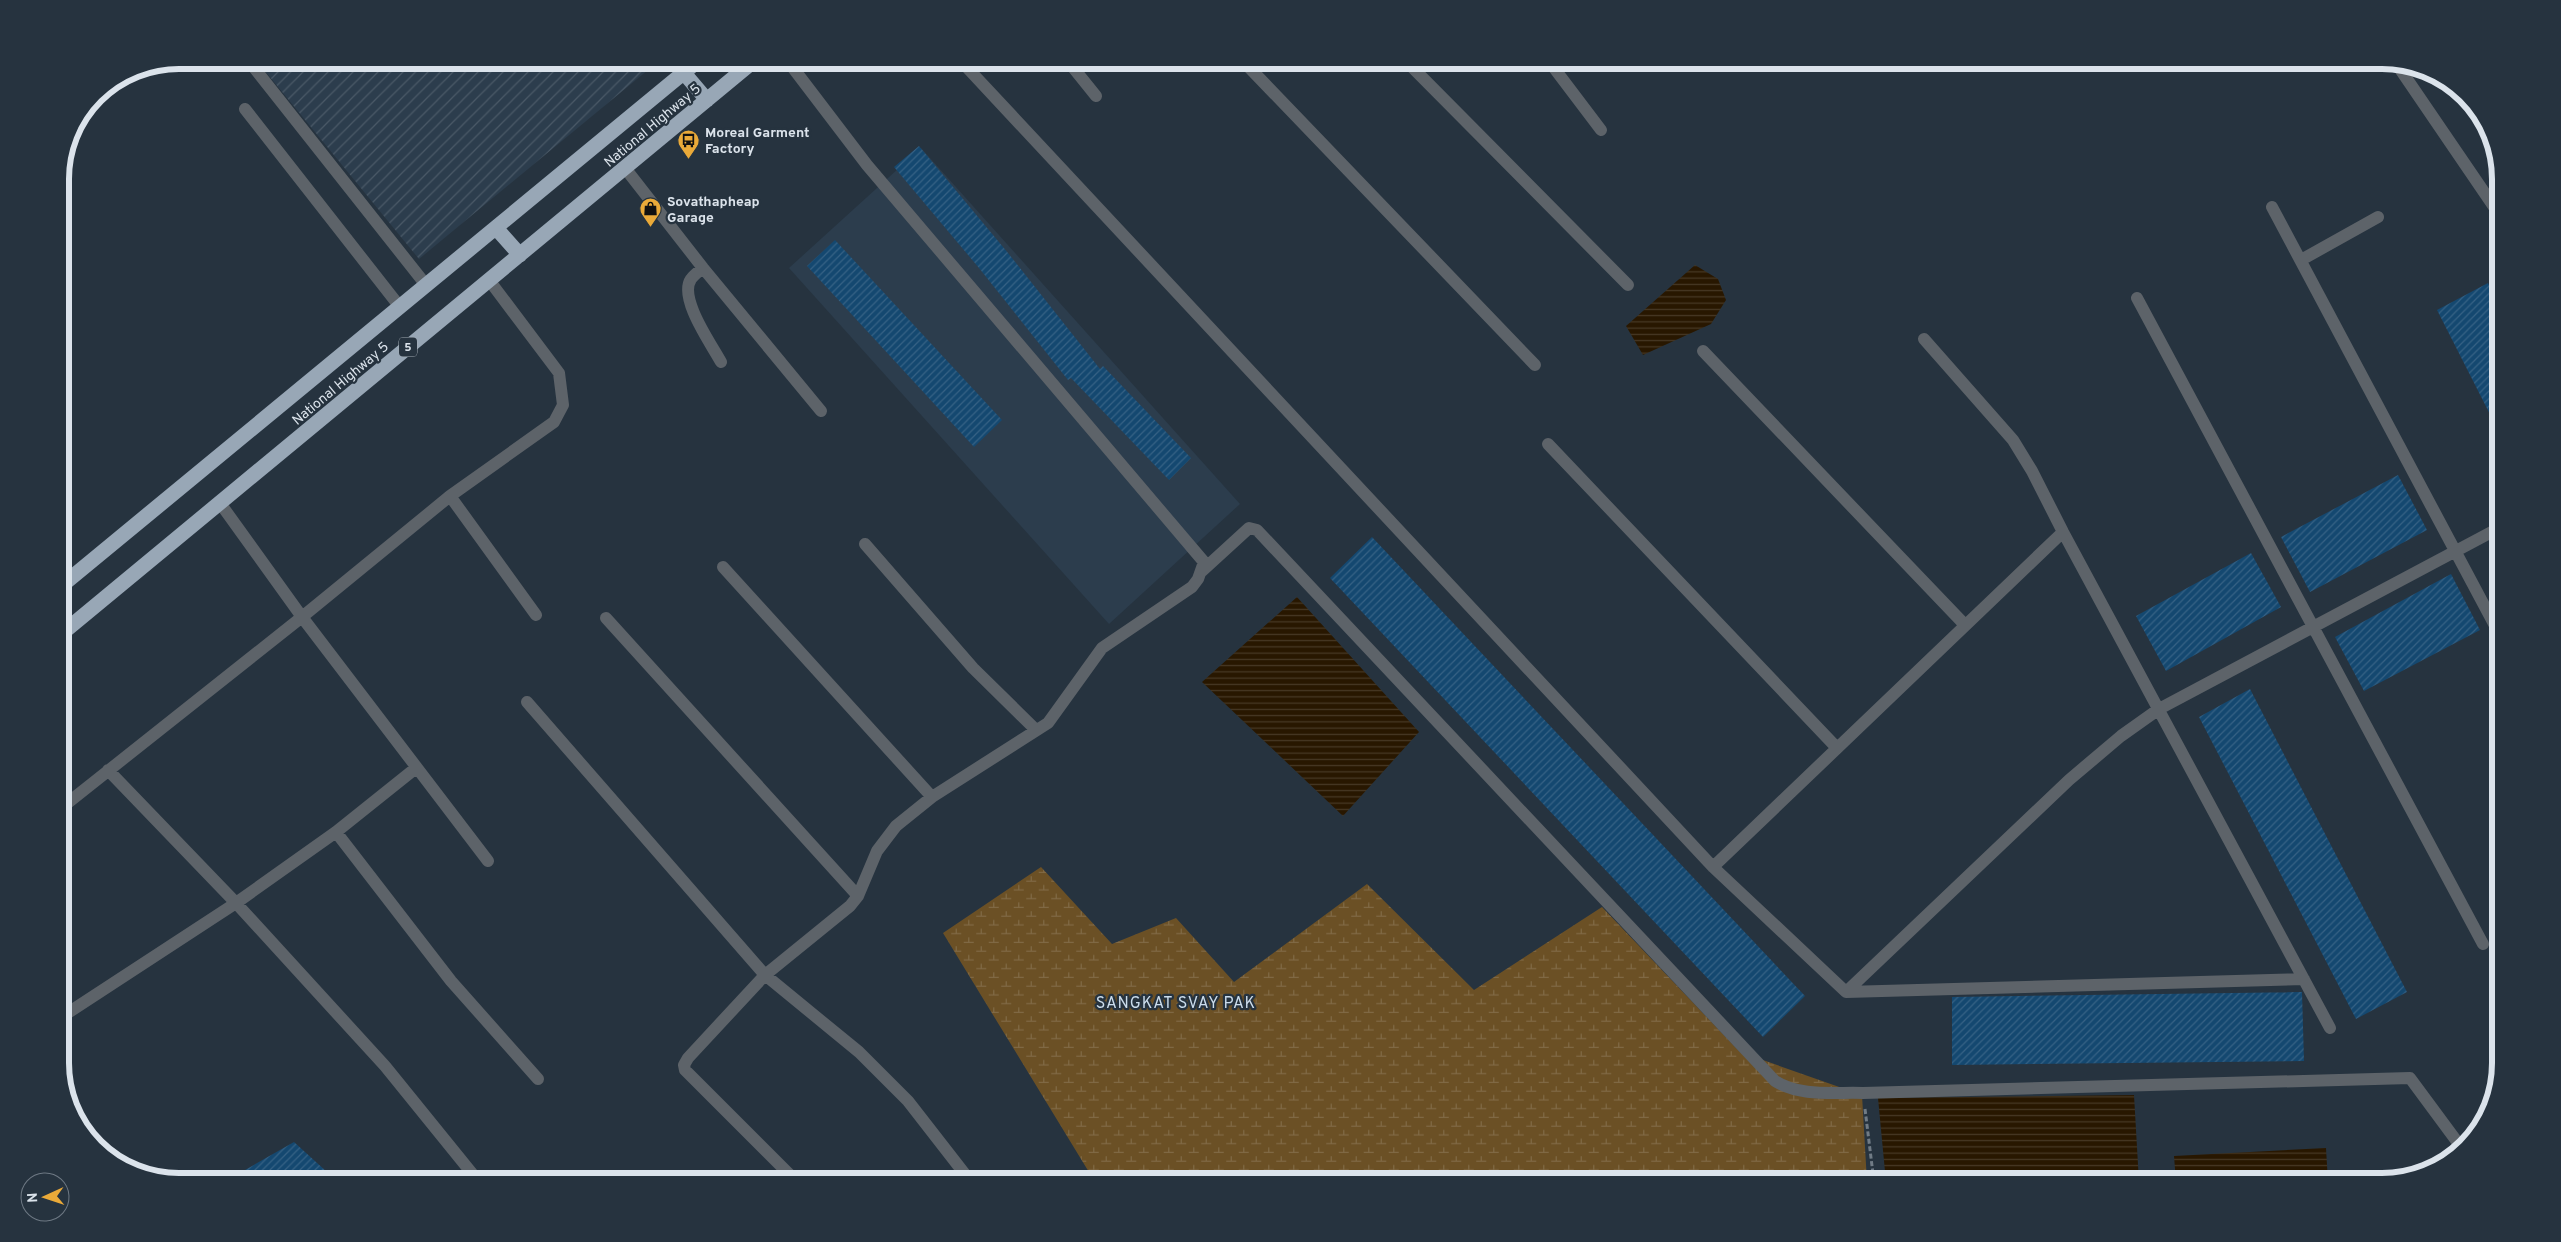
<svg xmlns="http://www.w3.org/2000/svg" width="2561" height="1242" font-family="Overpass,sans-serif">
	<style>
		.built { fill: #2c3d4d }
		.industrial { fill: url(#industrial-furrows) }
		.wetland { fill: url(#wetland-marsh) }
		.water { fill: url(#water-rules) }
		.building { fill: url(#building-hatch) }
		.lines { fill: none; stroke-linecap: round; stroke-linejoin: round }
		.path { stroke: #707b85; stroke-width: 3; stroke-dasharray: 5 2.5; stroke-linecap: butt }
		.minor { stroke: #5d6369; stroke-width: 12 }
		.highway { stroke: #98a7b6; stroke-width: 15 }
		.labels { text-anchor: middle; stroke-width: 4.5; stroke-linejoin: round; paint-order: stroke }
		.shield { fill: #26333f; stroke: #a5aeb7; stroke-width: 1 }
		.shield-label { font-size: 12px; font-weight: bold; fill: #dbe3eb }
		.street-label { font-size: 14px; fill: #dbe3eb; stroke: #26333f }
		.poi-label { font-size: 14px; font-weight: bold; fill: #dbe3eb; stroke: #26333f; text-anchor: start }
		.quarter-label { font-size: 16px; letter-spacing: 1px; fill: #ccddec; stroke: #26333f }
		.rim { fill: none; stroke: #dbe3eb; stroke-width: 6 }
	</style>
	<defs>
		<pattern id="industrial-furrows" width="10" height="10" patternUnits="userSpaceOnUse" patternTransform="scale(1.25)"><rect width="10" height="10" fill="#2c3d4d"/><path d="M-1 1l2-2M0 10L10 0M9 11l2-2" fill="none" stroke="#4a5967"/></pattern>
		<pattern id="wetland-marsh" width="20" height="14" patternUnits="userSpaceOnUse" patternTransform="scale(1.25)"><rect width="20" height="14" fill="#6b5025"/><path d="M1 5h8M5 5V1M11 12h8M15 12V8" fill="none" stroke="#806945"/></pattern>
		<pattern id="water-rules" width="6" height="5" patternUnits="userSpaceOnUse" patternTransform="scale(1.25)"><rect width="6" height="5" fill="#281700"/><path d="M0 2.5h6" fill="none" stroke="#473925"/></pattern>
		<pattern id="building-hatch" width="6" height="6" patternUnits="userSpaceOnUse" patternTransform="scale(1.25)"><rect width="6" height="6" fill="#144870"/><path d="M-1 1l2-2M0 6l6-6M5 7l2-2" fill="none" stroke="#366285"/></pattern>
	</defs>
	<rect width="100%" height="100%" fill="#26333f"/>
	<path class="built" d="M921 148 1240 504 1109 624 789 268Z"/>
	<path class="industrial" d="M256 60H660L419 259Z"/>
	<path class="wetland" d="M1041 867 1112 944 1176 918 1234 982 1367 884 1474 990 1602 907 1740 1052 1862 1095 1867 1182H1095L943 933Z"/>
	<path class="water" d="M1695 265 1718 279 1726 300 1711 324 1643 355 1626 326Z
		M1297 597 1419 732 1343 816 1202 682Z
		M2134 1095 2139 1182H1886L1878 1098Z
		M2326 1148 2328 1182H2176L2174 1156Z"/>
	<path class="building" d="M919 146 1008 253 1100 369 1103 366 1191 458 1169 480 1071 378 1068 380 979 268 894 167Z
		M835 240 1002 420 974 447 807 266Z
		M2488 283 2501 309V436L2437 310Z
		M2398 475 2427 530 2310 592 2281 537Z
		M1372 537 1805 996 1763 1037 1330 578Z
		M2251 553 2281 607 2166 671 2136 616Z
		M2451 574 2480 630 2364 691 2335 637Z
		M2250 689 2407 992 2356 1019 2199 717Z
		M2302 992 2304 1061 1952 1065V997Z
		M294 1142 338 1182H224Z"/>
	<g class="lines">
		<path class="path" d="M1865 1109 1874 1182"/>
		<path class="minor" d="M248 60 426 285
			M787 60 867 165 1204 562 1198 579 1192 587 1102 648 1048 723 932 797 896 826 877 851 858 896 850 906 765 975 688 1058 684 1065 685 1070 797 1182
			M960 60 1713 867 1846 992 2069 780 2121 736 2159 709 2501 527
			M1067 60 1096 96
			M1242 60 1535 365
			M1405 60 1628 285
			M1548 60 1601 130
			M2396 63 2501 217
			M245 109 400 307
			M625 168 703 268 821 411
			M2272 207 2501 637
			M2301 260 2378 217
			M703 268C699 271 694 275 691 279 678 298 712 345 721 362
			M2137 298 2483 944
			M1924 339 2013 440 2032 471 2063 532 2330 1028
			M1703 351 1965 625
			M1548 444 1837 748
			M450 496 536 615
			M220 503 302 617 488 861
			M865 544 973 668 1035 729
			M723 567 932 797
			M1202 571 1249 528 1257 530 1775 1081C1800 1097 1834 1092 1863 1093L2410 1078 2461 1147
			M606 618 858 896
			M527 702 765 975 859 1052 908 1101 971 1182
			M108 770 236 903 385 1066 479 1182
			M60 809 302 617 450 496 554 422 563 405 559 373 489 280
			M336 832 451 981 538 1079
			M1713 867 2063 532
			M1846 992 2304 979
			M60 1018 236 903 336 832 416 768"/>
		<path class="highway" d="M684 73 707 100
			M496 228 520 255
			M60 587 699 60
			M60 635 755 60"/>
	</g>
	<defs>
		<symbol id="bus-pin" viewBox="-11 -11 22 30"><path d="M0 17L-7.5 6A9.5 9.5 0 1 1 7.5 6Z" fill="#eaaa39" stroke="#26333f"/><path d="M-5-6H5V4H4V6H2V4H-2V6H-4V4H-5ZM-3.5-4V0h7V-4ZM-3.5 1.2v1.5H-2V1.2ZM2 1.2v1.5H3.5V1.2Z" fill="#111"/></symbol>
		<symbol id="shop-pin" viewBox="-11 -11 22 30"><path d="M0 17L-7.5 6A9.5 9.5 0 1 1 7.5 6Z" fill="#eaaa39" stroke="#26333f"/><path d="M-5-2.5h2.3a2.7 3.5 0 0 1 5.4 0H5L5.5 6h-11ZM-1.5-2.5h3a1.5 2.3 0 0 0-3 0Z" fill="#111"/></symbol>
	</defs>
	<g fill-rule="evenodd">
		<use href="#bus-pin" x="676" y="128" width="25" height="34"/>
		<use href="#shop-pin" x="638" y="196" width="25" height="34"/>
	</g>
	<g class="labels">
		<rect class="shield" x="399" y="337.5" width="18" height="19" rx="4"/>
		<g class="shield-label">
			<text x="408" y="351">5</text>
		</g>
		<g class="street-label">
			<text transform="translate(652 125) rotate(-40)" y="5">National Highway 5</text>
			<text transform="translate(340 383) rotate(-40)" y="5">National Highway 5</text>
		</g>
		<g class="poi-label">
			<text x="705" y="137">Moreal Garment<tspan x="705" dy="16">Factory</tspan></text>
			<text x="667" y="206">Sovathapheap<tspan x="667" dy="16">Garage</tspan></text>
		</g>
		<g class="quarter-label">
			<text x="1176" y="1008">SANGKAT SVAY PAK</text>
		</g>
	</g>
	<path d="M0 0H2561V1242H0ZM179 69H2382A110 110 0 0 1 2492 179V1063A110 110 0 0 1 2382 1173H179A110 110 0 0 1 69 1063V179A110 110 0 0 1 179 69Z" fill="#26333f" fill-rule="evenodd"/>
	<path class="rim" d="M179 69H2382A110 110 0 0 1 2492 179V1063A110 110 0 0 1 2382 1173H179A110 110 0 0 1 69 1063V179A110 110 0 0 1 179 69Z"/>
	<g transform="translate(45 1197) rotate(267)"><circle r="24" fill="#26333f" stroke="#6e7984"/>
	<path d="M0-4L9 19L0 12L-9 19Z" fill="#eaaa39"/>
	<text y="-8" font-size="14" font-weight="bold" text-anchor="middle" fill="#dbe3eb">N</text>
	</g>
</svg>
